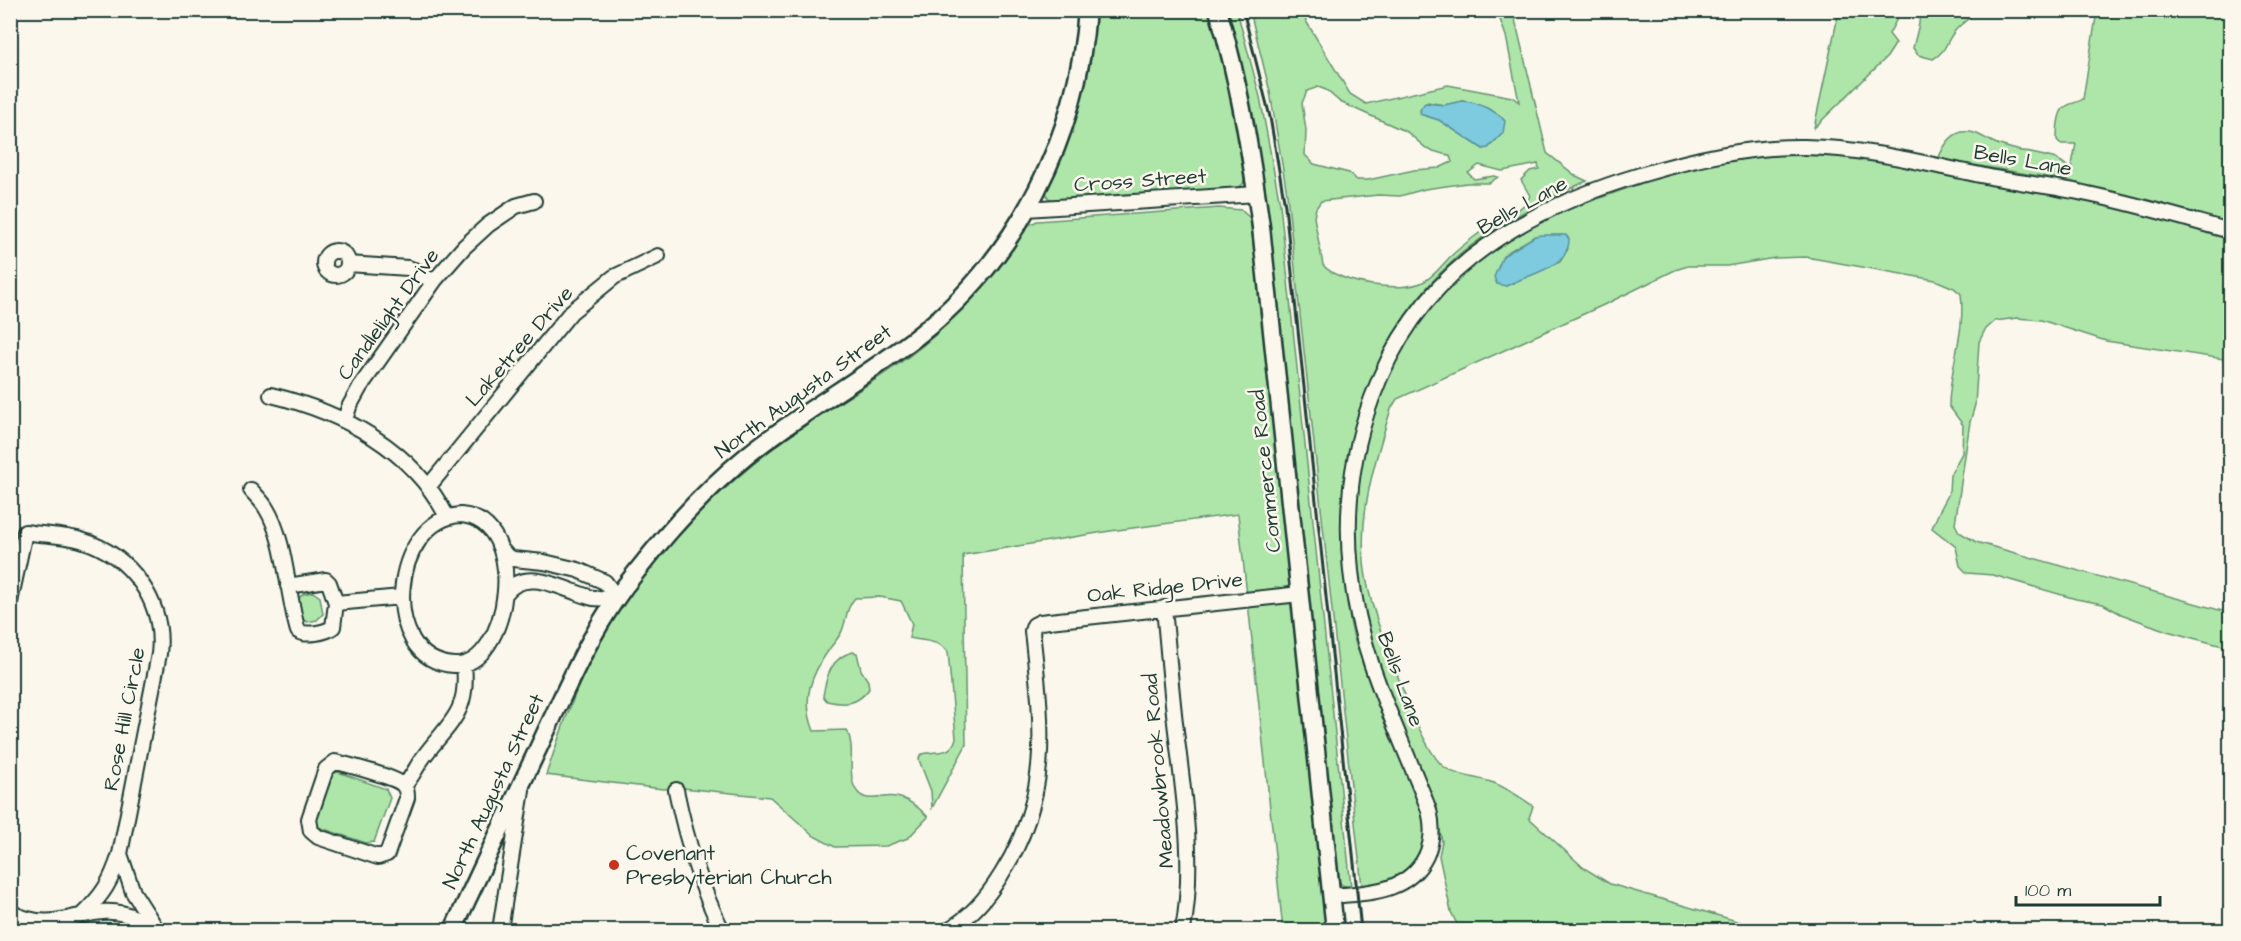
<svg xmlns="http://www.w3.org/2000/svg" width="2241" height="941" font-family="'Architects Daughter',sans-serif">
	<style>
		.green { fill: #aee6aa; stroke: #66926f; stroke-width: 1.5; fill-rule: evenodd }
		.water { fill: #7ecade; stroke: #58929a; stroke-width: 1.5 }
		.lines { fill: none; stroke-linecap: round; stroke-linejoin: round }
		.minor-casing { stroke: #1f3d34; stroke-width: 18 }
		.major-casing { stroke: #1f3d34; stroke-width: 21 }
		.minor { stroke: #fbf7ec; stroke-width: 14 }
		.major { stroke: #fbf7ec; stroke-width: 16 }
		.rail { stroke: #1f3d34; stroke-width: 3 }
		.poi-dot { fill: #c8321e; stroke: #fbf7ec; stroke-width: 2 }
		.labels { text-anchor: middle; stroke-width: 5; stroke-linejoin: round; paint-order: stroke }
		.street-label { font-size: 21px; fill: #1f3d34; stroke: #fbf7ec }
		.poi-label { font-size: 21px; fill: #1f3d34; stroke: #fbf7ec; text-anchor: start }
	</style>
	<rect width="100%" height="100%" fill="#fbf7ec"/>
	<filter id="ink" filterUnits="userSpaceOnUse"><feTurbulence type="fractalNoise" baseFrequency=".0167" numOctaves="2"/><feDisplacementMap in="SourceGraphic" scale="12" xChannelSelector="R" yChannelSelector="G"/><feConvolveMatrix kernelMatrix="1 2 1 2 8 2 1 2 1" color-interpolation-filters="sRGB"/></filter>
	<g filter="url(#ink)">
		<path class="green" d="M1092 11H1210L1225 66 1245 176 1243 184 1236 189 1056 201 1048 198 1045 189Z
			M1222 11H1237L1260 97 1280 204 1351 887 1342 885 1336 878 1275 294Z
			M1250 11H1300L1350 94 1366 104 1448 85 1512 97 1519 102 1506 36 1497 11H1513L1547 153 1576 176 1587 181C1541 201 1494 225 1455 259 1375 330 1338 440 1342 545 1344 575 1347 620 1357 648 1371 688 1388 727 1405 766 1413 785 1427 808 1426 830 1425 850 1413 872 1393 880 1384 884 1372 885 1362 887L1287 194 1270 92ZM1318 87 1326 90 1340 102 1407 132 1427 149 1450 156 1452 162 1439 168 1414 170 1368 180H1357L1349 173 1314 164 1305 155 1306 130 1302 103 1307 91ZM1462 101C1487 105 1492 112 1503 133L1488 148 1483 149 1439 120 1422 115 1420 110 1428 102 1444 105ZM1538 164 1539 169 1530 171 1521 180 1530 196C1522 213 1500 218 1486 228 1474 237 1461 246 1450 257 1442 265 1434 277 1423 282 1402 293 1339 284 1323 265L1314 217 1316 208 1321 201 1378 195 1400 196 1425 189 1467 183H1489L1498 177 1494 176 1474 179 1468 173 1479 165 1502 171Z
			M1839 11H1901L1889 34 1896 43 1887 57 1814 128Z
			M1920 11V10L1975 11C1969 20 1960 24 1954 32 1945 43 1947 51 1933 59L1918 55 1913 48 1919 24Z
			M2097 11H2230V224L2070 181 1938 159C1943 148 1949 135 1962 132 1977 130 1984 139 1997 144 2017 152 2038 153 2056 159 2063 162 2067 166 2071 170L2076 144H2061L2057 140C2057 132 2057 112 2065 107 2070 103 2077 103 2083 99Z
			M1789 151 1831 152 2123 206 2230 238V360L2106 341 2041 320 2017 318 1995 321 1985 330 1979 342 1975 405 1970 422 1955 524 1959 532 1976 542 2230 613V648L2167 631 2121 614 2103 604 2076 599 1993 575 1967 573 1960 566 1956 547 1932 528 1939 512 1949 493 1950 475 1962 453 1963 425 1949 406C1949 369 1966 332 1961 294L1954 288 1935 280 1806 257 1775 258 1727 266H1688L1675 270 1610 302 1397 399 1391 409C1373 466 1354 527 1368 587 1376 623 1390 656 1403 690 1410 709 1428 753 1443 766 1456 777 1479 777 1494 783 1509 789 1521 798 1533 806L1529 818 1584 868 1610 884 1747 924 1745 930H1460L1451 912 1439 856 1442 841 1436 811 1371 649 1357 582 1355 498 1372 409 1397 353 1427 309 1463 273 1516 234 1550 216 1653 179 1702 166ZM1563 235 1568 249 1560 262 1506 286 1498 268 1506 253 1535 236Z
			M1219 208 1241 210 1250 218 1269 366 1290 582 1289 586 1284 590 1247 595 1238 514 1110 531 963 555 966 745 932 808 931 791 919 760 920 755C934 749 951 758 956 738L948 652C940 640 923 641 909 638L912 624 901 601 880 597 855 598C845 609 847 621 841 633 838 638 834 643 830 648 811 675 801 698 814 731L847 730C856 749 847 769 854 786 863 807 880 794 896 797 909 799 919 808 928 817L908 838 886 846 835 847 814 836 770 797 683 788 663 789 546 775C559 737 572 698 590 661 635 574 701 503 779 444 833 403 896 373 945 326 964 308 982 289 998 269 1009 255 1018 238 1029 225L1037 221Z
			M313 592 320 597 323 614 317 620 307 622 301 618 298 599 303 594Z
			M1288 600 1293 605 1327 930H1283L1248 603Z
			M853 652 857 653 861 670 868 681 869 689C857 705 845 705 827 701L823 696C826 677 831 657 853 652Z
			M338 772 386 789 390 798 374 842 366 843 318 827 315 824 331 774Z"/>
		<path class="water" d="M1462 101C1475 101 1497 111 1505 121L1503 133 1488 148 1483 149 1439 120 1420 114 1421 108 1425 103 1444 105Z
			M1541 235H1566L1569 239C1570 268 1528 274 1506 286L1497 284 1494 277 1503 256 1535 236Z"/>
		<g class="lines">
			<defs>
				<path id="minor" d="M1026 209 1257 194
					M324 263a12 12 0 1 1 24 0a12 12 0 1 1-24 0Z
					M348 264 408 268 417 271 433 282
					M271 395C342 412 413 449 447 517
					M345 420 349 407 360 387 435 280 464 247 488 225 516 206 534 201
					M429 486 571 312 614 277 658 256
					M251 490C256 496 262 501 266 508 286 540 287 594 298 631 306 636 325 633 333 627L336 603 329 583 326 580 288 586
					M461 515C532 521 509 669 454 665 377 660 391 519 461 515Z
					M501 549 506 555 513 559 544 562 578 570 605 582 617 598
					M505 594C526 564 567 592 593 598 601 599 610 598 617 598
					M10 602 25 532C43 535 63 535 81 540 131 555 165 602 159 654L120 854C111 882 103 895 82 915
					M336 603 401 597
					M1164 608C1168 649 1171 690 1176 731 1184 798 1195 863 1183 930
					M335 762C345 764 398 778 403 785 407 789 407 793 407 798L387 854 378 857 318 837 311 831 309 819 326 769Z
					M404 786C413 776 417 765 425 755 451 721 469 712 464 665
					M676 790C686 838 700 887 722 930
					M120 854 133 892 154 925
					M1331 896C1368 893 1408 893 1426 856 1433 841 1433 826 1429 810 1398 728 1360 660 1351 571 1339 455 1378 332 1471 258 1521 218 1580 193 1640 175 1694 159 1749 146 1805 147 1866 148 1926 164 1985 176 2019 183 2054 186 2088 194 2136 204 2183 218 2230 231
					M10 912C62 940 90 895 138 919 144 922 152 925 158 930
					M500 930 522 790
					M948 930C971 917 987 898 1001 875 1053 794 1042 722 1032 631L1034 625 1040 622 1300 594"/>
				<path id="major" d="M1218 10C1239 81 1251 154 1261 227L1335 930
					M453 930C486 861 518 791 551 721 575 669 600 615 637 571 670 529 707 488 749 454 803 411 864 378 919 335 1018 257 1078 136 1087 10"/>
			</defs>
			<use href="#minor" class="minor-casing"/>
			<use href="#major" class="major-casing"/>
			<use href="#minor" class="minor"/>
			<use href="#major" class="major"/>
			<path class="rail" d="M1243 10 1270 117 1285 206 1361 930"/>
		</g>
	</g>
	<circle class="poi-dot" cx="614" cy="865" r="6"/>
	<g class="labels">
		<g class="street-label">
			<text transform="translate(2023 160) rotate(10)" y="7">Bells Lane</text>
			<text transform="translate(1140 180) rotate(-4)" y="7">Cross Street</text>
			<text transform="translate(1522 205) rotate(-29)" y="7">Bells Lane</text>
			<text transform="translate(388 314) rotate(-54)" y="7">Candlelight Drive</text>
			<text transform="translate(519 346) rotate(-49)" y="7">Laketree Drive</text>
			<text transform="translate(803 391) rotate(-36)" y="7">North Augusta Street</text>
			<text transform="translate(1265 471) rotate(-96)" y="7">Commerce Road</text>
			<text transform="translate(1165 587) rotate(-6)" y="7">Oak Ridge Drive</text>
			<text transform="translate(1401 679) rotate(70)" y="7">Bells Lane</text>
			<text transform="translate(124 719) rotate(-79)" y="7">Rose Hill Circle</text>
			<text transform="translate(1158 771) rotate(-95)" y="7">Meadowbrook Road</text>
			<text transform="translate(493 791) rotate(-65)" y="7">North Augusta Street</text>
		</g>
		<g class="poi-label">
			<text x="626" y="860">Covenant<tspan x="626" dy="24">Presbyterian Church</tspan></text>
		</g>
	</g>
	<rect width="2241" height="941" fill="none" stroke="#fbf7ec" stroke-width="36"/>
	<rect x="18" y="18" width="2205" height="905" fill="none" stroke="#1f3d34" stroke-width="2" filter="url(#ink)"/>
	<path d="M2016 896v9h144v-9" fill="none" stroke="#1f3d34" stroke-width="3"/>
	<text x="2025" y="896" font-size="18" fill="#1f3d34" stroke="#fbf7ec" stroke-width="4.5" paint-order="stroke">100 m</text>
</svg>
